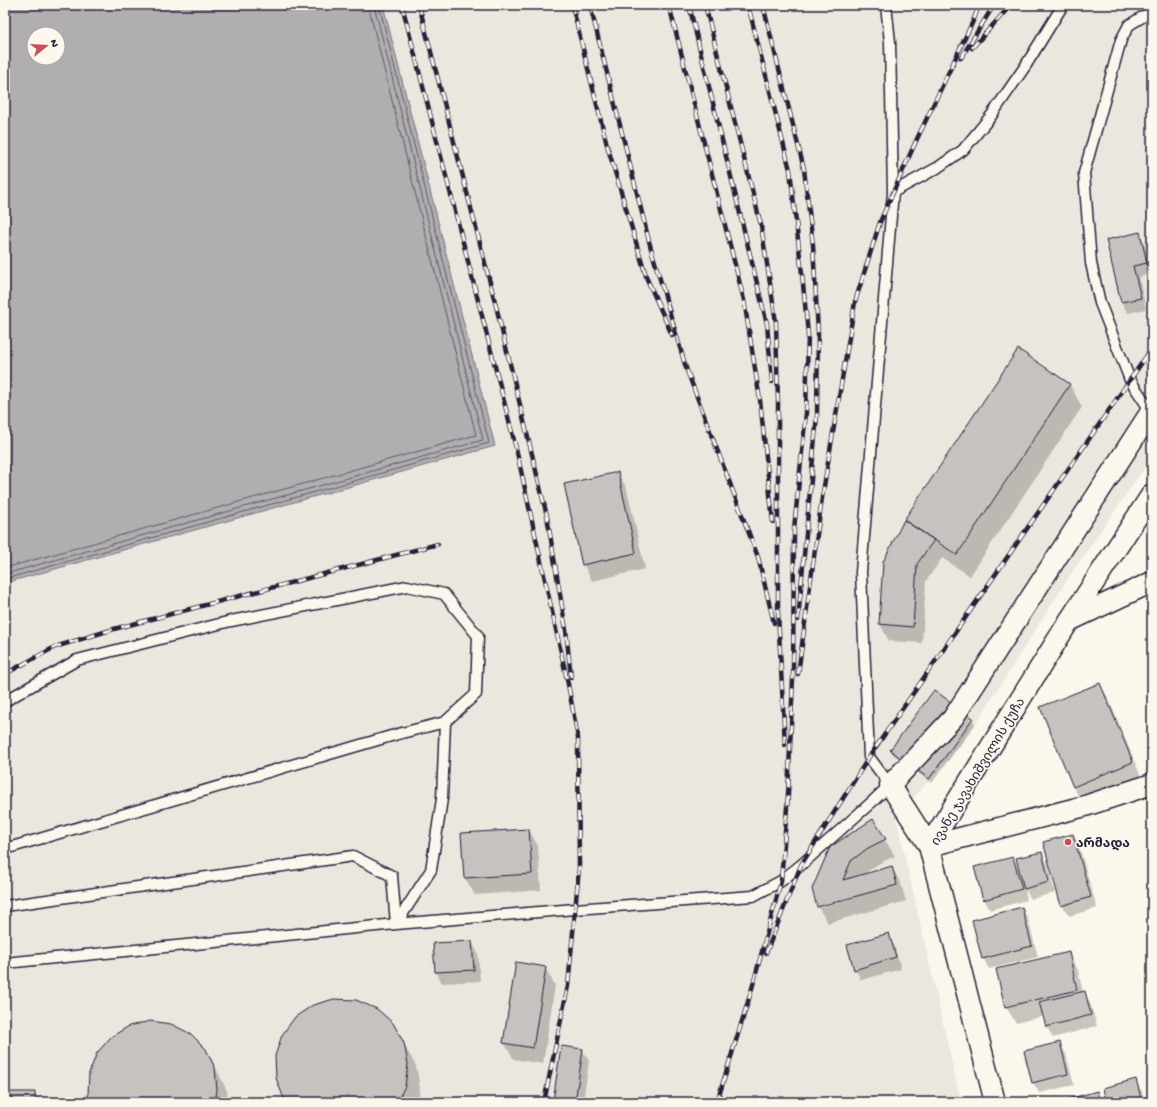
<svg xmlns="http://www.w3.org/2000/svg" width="1157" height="1107" font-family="'Gochi Hand','Noto Sans Georgian',sans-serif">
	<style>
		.built { fill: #ebe7df }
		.water { fill: #b1aeb0; stroke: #787681; fill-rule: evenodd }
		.shadow { fill: #0003; fill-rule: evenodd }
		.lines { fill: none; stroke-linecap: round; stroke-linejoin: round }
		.shore { stroke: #5b5a6a; stroke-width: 1 }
		.building { fill: #c6c2c0; stroke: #22223b }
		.service-casing { stroke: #22223b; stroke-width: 13 }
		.minor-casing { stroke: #22223b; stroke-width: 23 }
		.service { stroke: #fbf7ec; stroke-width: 10 }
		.minor { stroke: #fbf7ec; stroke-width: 20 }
		.rail-casing { stroke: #22223b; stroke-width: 4.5 }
		.rail { stroke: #fbf7ec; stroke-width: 3; stroke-dasharray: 9; stroke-linecap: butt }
		.poi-dot { fill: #d1495b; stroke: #fbf7ec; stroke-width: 1.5 }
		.labels { text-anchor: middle; stroke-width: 3.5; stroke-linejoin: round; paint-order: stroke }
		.street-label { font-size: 13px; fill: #22223b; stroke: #fbf7ec }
		.poi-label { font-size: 13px; font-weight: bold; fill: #22223b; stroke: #fbf7ec; text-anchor: start }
	</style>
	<rect width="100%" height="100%" fill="#fbf7ec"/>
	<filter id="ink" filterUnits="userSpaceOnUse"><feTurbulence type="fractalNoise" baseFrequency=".025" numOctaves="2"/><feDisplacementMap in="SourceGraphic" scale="8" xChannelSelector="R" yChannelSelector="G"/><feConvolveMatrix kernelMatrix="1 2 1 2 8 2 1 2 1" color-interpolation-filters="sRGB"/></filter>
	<g filter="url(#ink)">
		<path class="built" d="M383 5H1152V457L1071 574 965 741 896 817 961 1102H5V583L495 446Z"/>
		<path class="water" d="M5 5H383L495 446 5 583ZM34 34H58V58H34Z"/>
		<path class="shadow" d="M1139 233 1145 244 1152 274 1139 277 1146 309 1128 313 1121 302 1107 241Z
			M1018 350 1070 385 1082 407 970 576 942 558 926 581 922 643 889 641 880 624 884 562 905 521Z
			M618 473 627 489 645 569 592 581 583 564Z
			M1100 684 1109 700 1142 779 1083 803 1073 787 1041 708Z
			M972 719 975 724 932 783 894 755 891 750Z
			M873 821 895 856 878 864 863 875 892 867 901 884 906 901 828 923 818 907 813 889ZM850 897V899L821 907V905Z
			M529 830 538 846 541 890 475 895 465 878 462 834Z
			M1073 835 1079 846 1097 908 1069 916 1062 905Z
			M1041 853 1048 864 1055 893 1031 899 1025 889 1027 900 990 910 984 899 1013 858 1019 869Z
			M1022 908 1028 919 1038 957 989 969 983 958Z
			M888 934 894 945 901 969 861 980 855 969Z
			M472 942 478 953 480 981 442 983 436 972 434 944Z
			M1068 953 1078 970 1083 992H1084L1090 1003 1097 1026 1053 1038 1047 1027 1044 1016 1016 1023 1006 1007Z
			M545 968 555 985 543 1064 514 1059 504 1043Z
			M392 1024 416 1066 420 1087 418 1102H287Z
			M1060 1043 1066 1054 1074 1085 1039 1093 1033 1082Z
			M205 1049 218 1072 227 1091 228 1102H91Z
			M582 1050 589 1061 583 1102H555L554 1100Z
			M1135 1081 1142 1091 1144 1102H1107Z
			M1097 1092 1102 1102H1061Z
			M5 1093H34L40 1102H5Z"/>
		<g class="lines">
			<path class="shore" d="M5 568 476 435 368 5
				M5 574 483 440 374 5
				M5 579 489 443 379 5"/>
		</g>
		<path class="building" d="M1140 232 1147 263 1133 266 1141 298 1121 302 1106 240Z
			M1018 349 1070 384 957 555 904 520Z
			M618 472 636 553 582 565 564 484Z
			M904 520 934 540 917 564 913 627 879 624 883 562Z
			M1100 683 1133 762 1073 787 1040 707Z
			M934 690 973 718 929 779 890 750Z
			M873 819 886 839 868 848 851 861 843 880 892 866 897 885 817 907 812 889 830 847Z
			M529 829 532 874 464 878 461 833Z
			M1073 834 1091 897 1061 906 1043 842Z
			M1042 852 1049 882 1024 889 1016 858Z
			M1013 857 1022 889 983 900 974 867Z
			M1022 907 1032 946 982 959 972 920Z
			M889 933 896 957 854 970 847 945Z
			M472 941 474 970 435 972 433 943Z
			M1069 952 1077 990 1005 1007 996 969Z
			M516 962 546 967 533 1048 503 1043Z
			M1085 991 1091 1015 1046 1027 1039 1002Z
			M334 999 356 1000 377 1009 393 1023 404 1043 408 1064 405 1086 397 1102H286L284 1099 276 1078 275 1056 282 1035 295 1017 313 1005Z
			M150 1021 171 1024 191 1034 206 1049 215 1068 217 1090 215 1102H90L88 1094 89 1073 97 1053 111 1037 129 1026Z
			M1060 1042 1068 1074 1032 1083 1024 1051Z
			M561 1046 583 1049 575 1102 553 1101Z
			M1136 1079 1142 1102H1106L1103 1088Z
			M1097 1091 1100 1102H1058Z
			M5 1092H35V1102H5Z"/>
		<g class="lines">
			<defs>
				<path id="service" d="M1152 11 1129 25 1121 40 1084 173 1091 263 1100 303 1130 380 1152 413
					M893 192 937 168 963 150 991 116 1026 65 1063 5
					M5 701 77 660 231 621 407 586 444 594 478 636 476 694 445 722 398 734 5 849
					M5 906 353 856 392 876 396 924 431 870 442 799 445 722
					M5 963 396 924 575 909 753 896 781 881 801 865 873 801 890 785 869 757 861 572 893 192 890 42 886 5"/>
				<path id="minor" d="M1069 621 1152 582
					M929 846 1069 621 1152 494
					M929 846 1085 806 1152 784
					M995 1102 929 846 890 785 953 718 1152 410"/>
			</defs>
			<use href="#service" class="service-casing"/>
			<use href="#minor" class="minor-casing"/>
			<use href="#service" class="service"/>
			<use href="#minor" class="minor"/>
			<defs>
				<path id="rail" d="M402 5 516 448 568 684 578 738 579 868 568 986 544 1102
					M419 5 496 306 547 516 566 630 571 677
					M572 5 607 145 647 279 672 335
					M590 5 650 245 686 368 758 557 774 623
					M669 5 744 300 760 400 773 522
					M689 5 767 324 772 382
					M705 5 761 225 776 322 778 402V612L785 745
					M763 5 804 169 813 245 818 332 817 415 798 620
					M972 48 1011 5
					M961 58 994 5
					M5 674 55 647 114 629 438 544
					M798 674 822 498 855 302 880 222 916 141 974 19 979 5
					M766 953 801 865 869 757 1152 348
					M717 1102 751 992 781 881 788 795 793 678 794 529 806 413 808 334 802 274 790 170 748 5"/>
			</defs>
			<use href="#rail" class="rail-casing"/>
			<use href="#rail" class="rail"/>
		</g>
	</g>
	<circle class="poi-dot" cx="1068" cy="842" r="4"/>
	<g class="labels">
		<g class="street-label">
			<text transform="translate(977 771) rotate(-59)" y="5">ივანე ჯავახიშვილის ქუჩა</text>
		</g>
		<g class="poi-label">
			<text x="1076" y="847">არმადა</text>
		</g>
	</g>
	<rect width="1157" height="1107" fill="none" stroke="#fbf7ec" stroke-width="20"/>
	<rect x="10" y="10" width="1137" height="1087" fill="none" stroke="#22223b" stroke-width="1.5" filter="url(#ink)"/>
	<g transform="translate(46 46) rotate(72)"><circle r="19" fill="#fbf7ec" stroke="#a4a2a5"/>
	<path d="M0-3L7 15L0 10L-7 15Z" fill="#d1495b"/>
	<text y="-6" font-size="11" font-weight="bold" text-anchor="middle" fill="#22223b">N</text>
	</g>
</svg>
